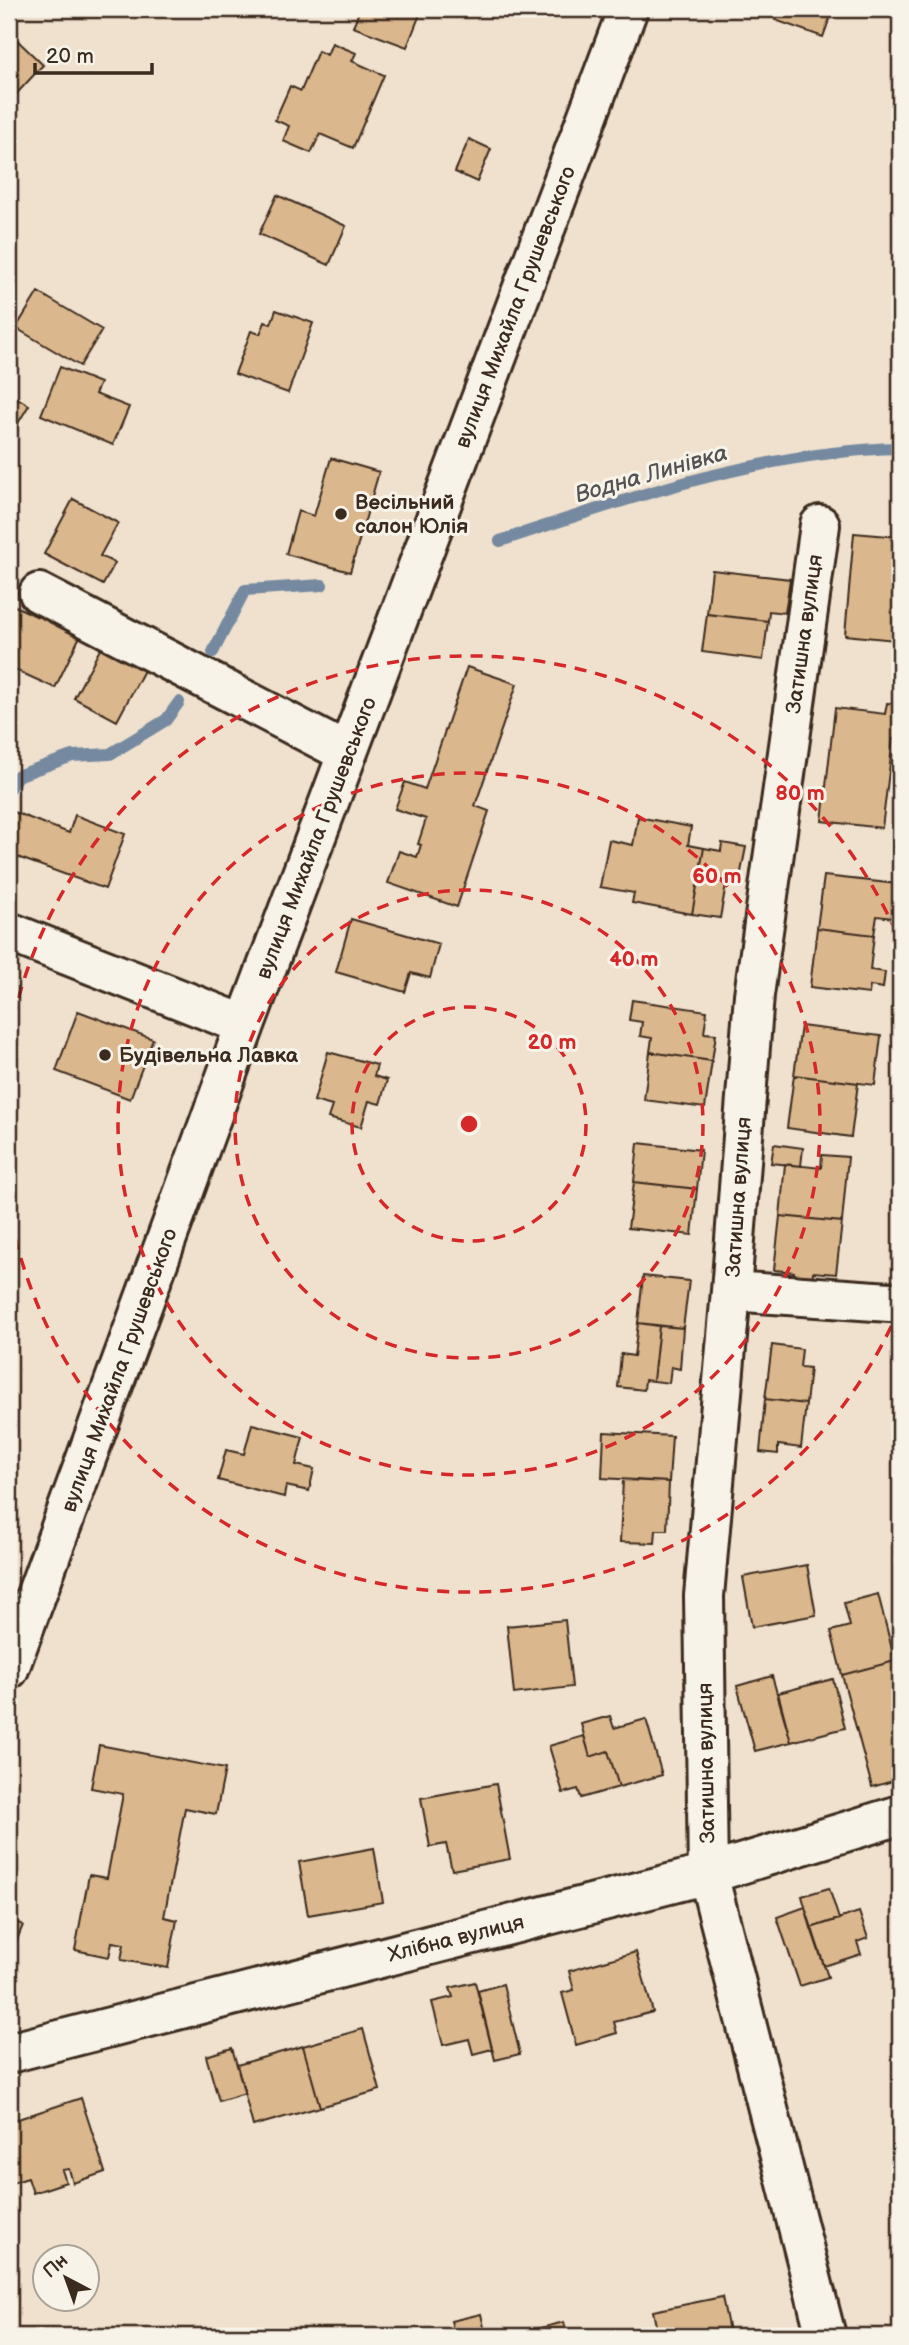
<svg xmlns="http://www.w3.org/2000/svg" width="909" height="2345" font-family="'Balsamiq Sans',sans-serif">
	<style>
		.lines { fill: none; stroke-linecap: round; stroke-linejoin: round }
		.stream { stroke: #7589a0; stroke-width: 12 }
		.building { fill: #dbb78d; stroke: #3b2a1e; stroke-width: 2 }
		.minor-casing { stroke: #3b2a1e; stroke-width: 44 }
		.minor { stroke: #f7f3e8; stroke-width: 38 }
		.ring { fill: none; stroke: #d62828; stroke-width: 3.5; stroke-dasharray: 12 9 }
		.poi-dot { fill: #3b2a1e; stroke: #f7f3e8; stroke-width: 2.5 }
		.labels { text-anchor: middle; stroke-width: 6; stroke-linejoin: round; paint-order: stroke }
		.street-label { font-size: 21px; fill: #3b2a1e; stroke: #f7f3e8 }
		.poi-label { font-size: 21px; font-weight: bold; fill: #3b2a1e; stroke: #f7f3e8; text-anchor: start }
		.water-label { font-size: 23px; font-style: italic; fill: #535254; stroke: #f7f3e8 }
		.centre { fill: #d62828; stroke: #f7f3e8; stroke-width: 3.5 }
		.ring-label { font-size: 21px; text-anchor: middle; font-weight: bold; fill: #d62828; stroke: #f7f3e8; stroke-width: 6; stroke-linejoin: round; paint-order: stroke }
	</style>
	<rect width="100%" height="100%" fill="#efe1cd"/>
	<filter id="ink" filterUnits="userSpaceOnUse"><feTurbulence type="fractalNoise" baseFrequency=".0143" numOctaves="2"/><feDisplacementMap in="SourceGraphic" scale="14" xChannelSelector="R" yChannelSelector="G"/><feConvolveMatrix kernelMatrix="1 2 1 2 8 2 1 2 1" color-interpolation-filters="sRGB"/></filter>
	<g filter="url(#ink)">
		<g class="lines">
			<path class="stream" d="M500 541C631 498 761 451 900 448
				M213 652 245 590 322 585
				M9 789 17 776 72 756 110 754 166 720 179 702"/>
		</g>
		<path class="building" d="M360 9H422L407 47 353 27Z
			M779 9H833L823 37 775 20Z
			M15 38 43 65 9 102V45Z
			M332 43 356 53 352 61 384 75 353 148 320 134 311 153 283 141 289 126 275 120 290 86 301 91 318 51 327 55Z
			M469 139 491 149 477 182 455 172Z
			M277 195 346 226 329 265 259 234Z
			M38 292 102 330 80 366 16 328Z
			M276 310 313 323 288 393 235 374 251 331 260 334 265 322 271 324Z
			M60 367 100 383 95 394 129 407 113 445 41 415Z
			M9 393 29 405 11 435 9 433Z
			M331 458 379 472 350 572 286 554 298 511 314 516Z
			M73 499 118 523 100 556 115 563 103 585 44 554Z
			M854 533 900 537V582L895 640 845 635Z
			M712 570 790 579 785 613 769 611 768 621 707 614Z
			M13 605 38 617 45 609 84 628 55 688 9 667V615Z
			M707 614 768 621 763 660 702 652Z
			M105 640 148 663 117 721 74 698Z
			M467 667 517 684 475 806 489 811 457 907 388 883 399 851 417 857 421 845 418 844 426 819 395 809 405 782 425 789Z
			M887 703 900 704V740L893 739 882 828 822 821 835 708 885 714Z
			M11 811 69 833 75 815 125 834 105 889 9 854V817Z
			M638 817 691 827 688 845 704 848 692 914 632 903 634 893 600 887 609 840 633 845Z
			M722 843 746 847 739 882 727 879 720 918 692 914 704 848 721 851Z
			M824 876 897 884 893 918 877 916 874 935 817 928Z
			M351 919 439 944 430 978 411 973 405 992 336 972Z
			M817 928 874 935 870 970 885 972 883 988 870 986 869 994 810 987Z
			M632 1000 707 1011 704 1033 716 1034 712 1061 650 1052 652 1038 640 1036 642 1022 629 1020Z
			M78 1011 153 1039 130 1099 56 1071Z
			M801 1026 881 1036 875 1085 794 1075Z
			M328 1052 377 1065 374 1076 387 1080 380 1104 369 1101 361 1127 328 1118 332 1106 314 1101Z
			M650 1052 712 1061 705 1108 644 1100Z
			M794 1075 858 1083 851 1137 787 1128Z
			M638 1143 701 1150 697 1189 634 1182Z
			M774 1144 803 1148 801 1166 771 1163Z
			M822 1155 848 1157 842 1222 780 1216 785 1164 821 1168Z
			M634 1182 697 1189 692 1235 628 1228Z
			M780 1216 842 1222 836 1274 813 1272 812 1282 794 1280V1272L774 1270Z
			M643 1276 689 1281 683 1328 638 1323Z
			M638 1323 659 1326 653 1381 645 1380 644 1390 618 1387 621 1354 634 1356Z
			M659 1326 683 1328 680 1369 671 1367 669 1383 653 1381Z
			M772 1345 802 1349 800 1367 810 1368 806 1404 765 1399Z
			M765 1399 806 1404 801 1448 778 1445V1454L760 1452Z
			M252 1424 303 1437 296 1465 314 1469 309 1491 286 1486 284 1497 218 1480 226 1450 244 1454Z
			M604 1432 672 1436 669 1482 602 1478Z
			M623 1480 669 1482 667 1530H656L655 1543 620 1542Z
			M807 1565 816 1615 752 1627 743 1577Z
			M878 1594 895 1661 842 1675 831 1631 850 1626 844 1603Z
			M565 1620 572 1687 514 1694 507 1626Z
			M895 1661 900 1681V1779L872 1787 842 1675Z
			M772 1676 791 1742 755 1751 737 1686Z
			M833 1679 845 1728 791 1742 778 1693Z
			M610 1716 614 1728 646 1719 662 1775 619 1787 608 1751 590 1757 581 1724Z
			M584 1736 590 1757 608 1751 619 1787 581 1798 578 1789 563 1793 549 1746Z
			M99 1745 225 1769 216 1814 185 1808 164 1917 177 1920 168 1968 121 1960 124 1944 112 1942 109 1957 75 1950 89 1875 107 1878 123 1794 91 1788Z
			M496 1784 510 1859 452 1870 446 1844 430 1847 421 1798Z
			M374 1848 383 1902 308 1915 299 1862Z
			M829 1888 839 1919 811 1928 802 1896Z
			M805 1907 828 1977 800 1986 777 1917Z
			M859 1912 868 1938 857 1942 861 1954 824 1966 811 1928Z
			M9 1919 23 1925 9 1959Z
			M636 1952 653 2012 614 2022 617 2033 576 2045 562 1993 574 1990 569 1971Z
			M475 1982 492 2049 473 2054 469 2039 443 2045 432 2002 453 1997 450 1988Z
			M503 1984 520 2054 495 2060 478 1991Z
			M363 2029 380 2090 320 2107 303 2046Z
			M303 2046 320 2107 253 2126 237 2065Z
			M232 2048 245 2093 219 2101 206 2056Z
			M81 2098 105 2172 73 2183 69 2169 62 2170 66 2182 33 2193 28 2178 9 2184V2122Z
			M722 2297 730 2336H658L653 2311Z
			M481 2314 486 2336H455L451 2321Z
			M564 2322 568 2336H510Z"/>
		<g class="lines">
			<defs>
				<path id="minor" d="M820 525 754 995 731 1291 704 1596 708 1874 826 2336
					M39 593 347 753
					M9 932 245 1025
					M731 1291 890 1302
					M9 1669 245 1025 628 9
					M9 2053 708 1874 900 1815"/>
			</defs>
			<use href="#minor" class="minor-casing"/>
			<use href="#minor" class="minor"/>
		</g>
	</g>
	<g class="ring">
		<circle cx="469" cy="1124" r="117"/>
		<circle cx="469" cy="1124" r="234"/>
		<circle cx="469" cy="1124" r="351"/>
		<path d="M900 1307A468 468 0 0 1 9 1209M9 1039A468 468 0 0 1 900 941"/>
	</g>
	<g class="poi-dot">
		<circle cx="341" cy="514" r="7"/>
		<circle cx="105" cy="1055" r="7"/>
	</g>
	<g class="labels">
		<g class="street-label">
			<text transform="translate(515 307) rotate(-69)" y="7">вулиця Михайла Грушевського</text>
			<text transform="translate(804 634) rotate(-82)" y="7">Затишна вулиця</text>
			<text transform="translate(316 838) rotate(-69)" y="7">вулиця Михайла Грушевського</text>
			<text transform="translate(738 1197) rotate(-86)" y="7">Затишна вулиця</text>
			<text transform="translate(119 1370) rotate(-70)" y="7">вулиця Михайла Грушевського</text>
			<text transform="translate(706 1763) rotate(-91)" y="7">Затишна вулиця</text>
			<text transform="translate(456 1938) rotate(-14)" y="7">Хлібна вулиця</text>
		</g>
		<g class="poi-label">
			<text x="355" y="509">Весільний<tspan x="355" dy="24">салон Юлія</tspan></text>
			<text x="119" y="1062">Будівельна Лавка</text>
		</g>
		<g class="water-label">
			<text transform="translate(651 473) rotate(-16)" y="8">Водна Линівка</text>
		</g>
	</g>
	<circle cx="469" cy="1124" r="10" class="centre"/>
	<g class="ring-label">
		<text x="800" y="800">80 m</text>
		<text x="717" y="883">60 m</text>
		<text x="634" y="966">40 m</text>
		<text x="552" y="1049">20 m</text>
	</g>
	<rect width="909" height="2345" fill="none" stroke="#f7f3e8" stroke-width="35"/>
	<rect x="18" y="18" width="874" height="2310" fill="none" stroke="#3b2a1e" stroke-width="2.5" filter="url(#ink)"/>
	<g transform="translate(66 2278) rotate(319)"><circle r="33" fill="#f7f3e8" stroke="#aca397" stroke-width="2"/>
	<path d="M0-5L12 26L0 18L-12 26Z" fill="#3b2a1e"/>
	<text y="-10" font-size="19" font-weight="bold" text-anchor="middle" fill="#3b2a1e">Пн</text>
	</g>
	<path d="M35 63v10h117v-10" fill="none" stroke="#3b2a1e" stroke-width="3.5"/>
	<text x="46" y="63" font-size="21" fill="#3b2a1e" stroke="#f7f3e8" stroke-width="5" paint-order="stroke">20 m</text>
</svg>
